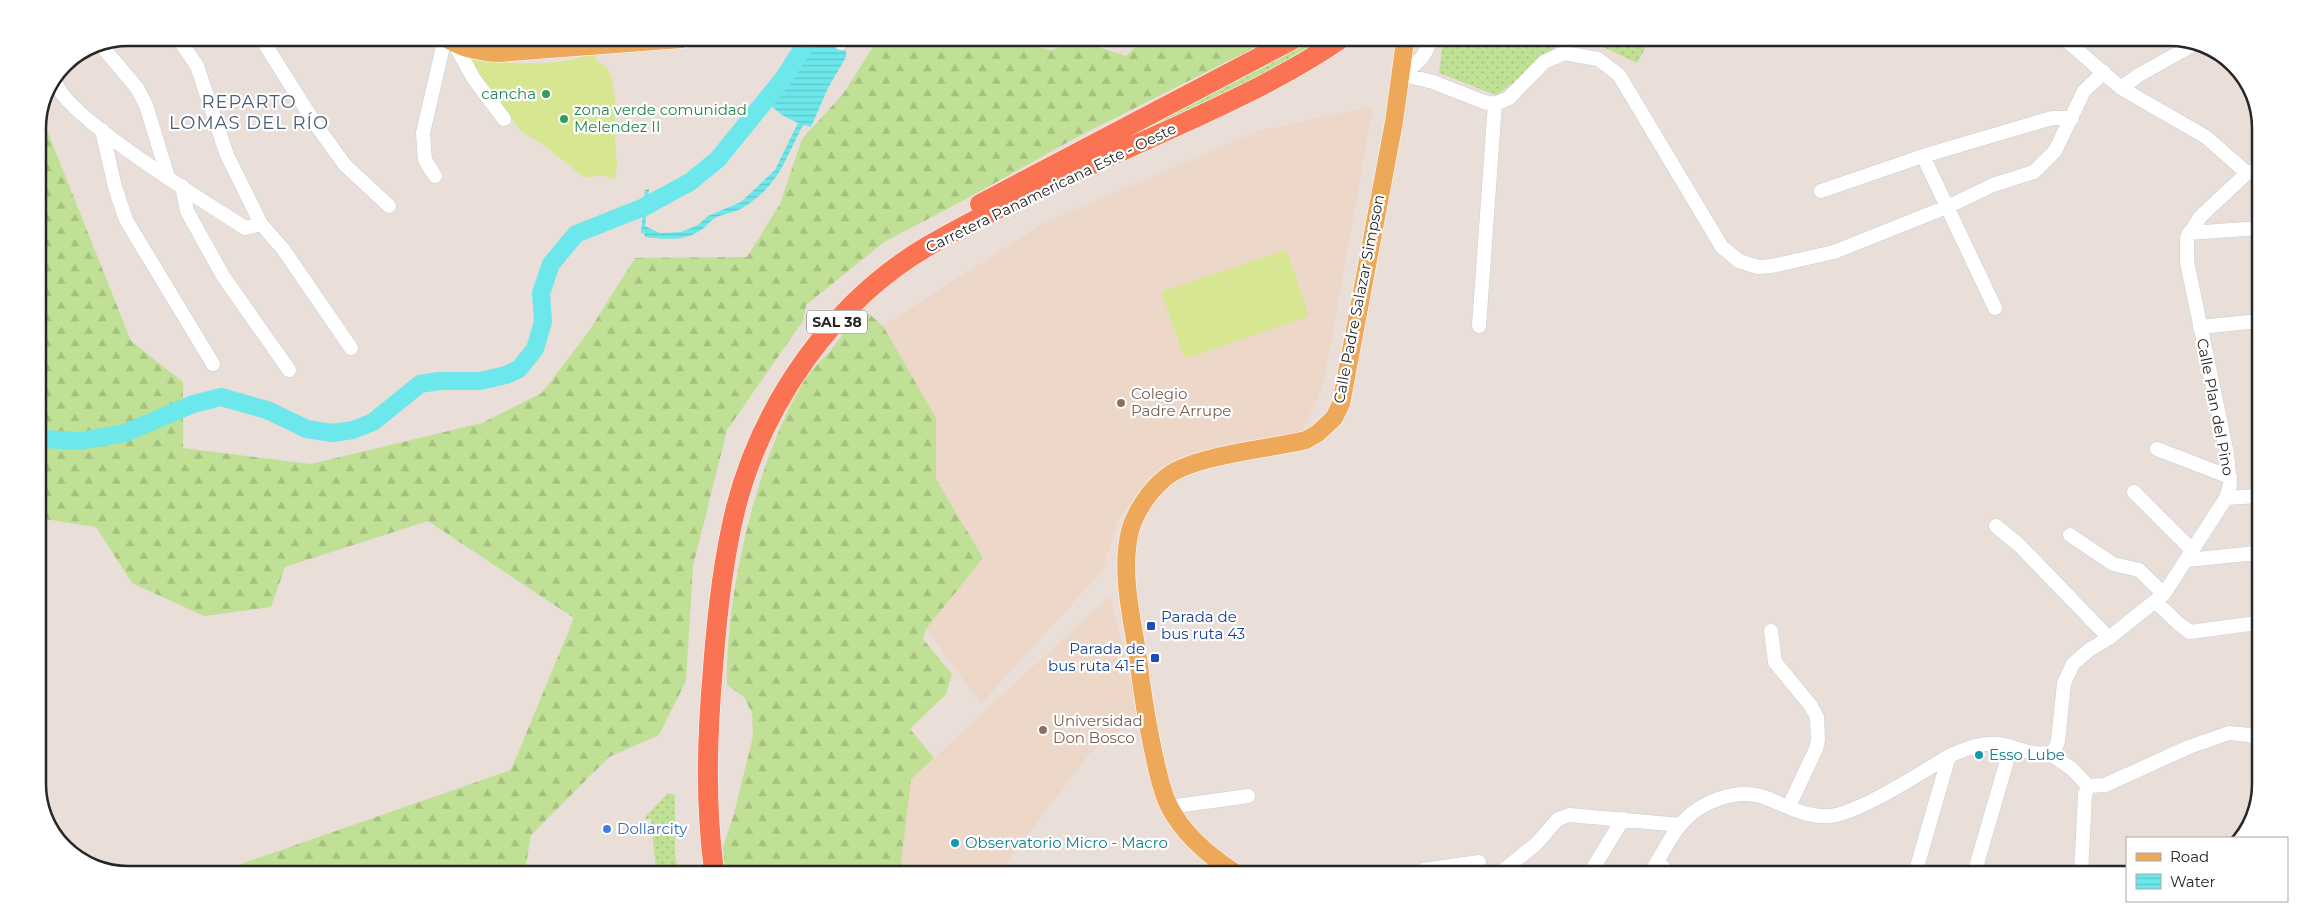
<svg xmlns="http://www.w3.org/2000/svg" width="2298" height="912" font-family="Montserrat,sans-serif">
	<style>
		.education { fill: #ecd7c8 }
		.grass { fill: url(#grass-dots) }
		.forest { fill: url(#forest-firs) }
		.pitch { fill: #d7e791 }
		.water { fill: url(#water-rules) }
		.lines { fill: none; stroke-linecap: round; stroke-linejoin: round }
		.river { stroke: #6ce7eb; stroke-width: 18 }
		.minor-casing { stroke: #c7cfd9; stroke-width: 15 }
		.major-casing { stroke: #fff; stroke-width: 19 }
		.highway-casing { stroke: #fff; stroke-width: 21 }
		.minor { stroke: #fff; stroke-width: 14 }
		.major { stroke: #eda85a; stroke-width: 18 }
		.highway { stroke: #fa7453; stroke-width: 20 }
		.leisure-dot { fill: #2e9e5b; stroke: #fff; stroke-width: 2 }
		.education-dot { fill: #8d6e63; stroke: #fff; stroke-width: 2 }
		.transit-dot { fill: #1a4fb4; stroke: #fff; stroke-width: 2 }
		.culture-dot { fill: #0f9aa8; stroke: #fff; stroke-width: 2 }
		.shop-dot { fill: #3f7fe0; stroke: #fff; stroke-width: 2 }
		.labels { text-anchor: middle; stroke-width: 4.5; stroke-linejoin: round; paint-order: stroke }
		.shield { fill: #fff; stroke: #686868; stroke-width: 1 }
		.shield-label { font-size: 14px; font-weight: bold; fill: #272727 }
		.leisure-label { font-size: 15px; fill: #27864d; stroke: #fff; text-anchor: end }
		.street-label { font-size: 15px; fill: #272727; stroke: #fff }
		.education-label { font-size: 15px; fill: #785e54; stroke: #fff; text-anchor: start }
		.transit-label { font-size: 15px; fill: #164399; stroke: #fff; text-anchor: start }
		.culture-label { font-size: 15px; fill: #0d838f; stroke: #fff; text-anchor: start }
		.shop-label { font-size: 15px; fill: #366cbe; stroke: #fff; text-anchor: start }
		.quarter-label { font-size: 18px; letter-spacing: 1px; fill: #495c76; stroke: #fff }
		.rim { fill: none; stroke: #272727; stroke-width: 2.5 }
	</style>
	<defs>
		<pattern id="grass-dots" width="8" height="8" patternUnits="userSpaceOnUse" patternTransform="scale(1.25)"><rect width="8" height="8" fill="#c0e095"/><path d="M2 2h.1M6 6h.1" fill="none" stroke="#a5c080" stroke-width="1.8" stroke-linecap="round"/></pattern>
		<pattern id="forest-firs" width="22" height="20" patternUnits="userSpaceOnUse" patternTransform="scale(1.25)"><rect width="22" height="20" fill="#c0e095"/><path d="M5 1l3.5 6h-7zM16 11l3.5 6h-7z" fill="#a5c080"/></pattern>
		<pattern id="water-rules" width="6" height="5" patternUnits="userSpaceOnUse" patternTransform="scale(1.25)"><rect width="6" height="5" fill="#6ce7eb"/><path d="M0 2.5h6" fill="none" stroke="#5ec6ca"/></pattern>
	</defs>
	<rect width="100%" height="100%" fill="#eaded8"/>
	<path class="education" d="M1373 106 1323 387 1300 436 1226 446 1160 467 1117 521 1103 570 981 704 926 629 983 558 936 479V418L883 326 1044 223 1258 131Z
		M1110 596 1141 722 1130 725 1111 736 1099 744 1086 758 1007 862V872L895 871 901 865 911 779Z"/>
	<path class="grass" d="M1301 40H1329L1135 140 1125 136Z
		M1443 41H1649L1637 63 1601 46 1558 42 1544 62 1496 95 1439 73Z
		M668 793 675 795V853L678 871H656L651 819H645V817Z"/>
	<path class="forest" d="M878 39 1007 40 1052 50 1076 40 1126 56 1143 40H1270L1077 137 964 200 884 242 806 305 803 321 727 430 693 566 686 681 659 735 609 757 531 835 525 871 224 870 511 770 574 618 428 521 285 567 271 607 204 616 132 583 96 527 38 518V123L41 115 131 341 183 382V448L311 464 482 423 542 393 589 331 635 258 747 257 780 204 802 139 843 94Z
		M869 314 883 326 936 418V479L983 558 926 629 923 639 952 674 946 694 910 729 934 758 911 779 901 865 895 871H725L723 847 734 814 753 736 752 713 744 697 727 685C726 592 756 461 804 381 811 370 822 360 831 350 845 333 848 323 869 314Z"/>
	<path class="pitch" d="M594 53 597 62 606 66 611 76 615 98 616 115 614 124 617 165 615 180 601 175 585 178 546 147 522 132 473 67 470 59C508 63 558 68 594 53Z
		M1286 250 1309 316 1185 359 1161 292Z"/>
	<path class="water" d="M824 41 846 51V57L828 88 811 127 805 125 802 127C785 160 778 186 744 207 735 213 725 213 715 218 710 221 706 227 701 230 685 242 663 239 645 237L644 233H641L645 190 649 189 645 226 660 233 681 232 698 225 708 216 741 202 775 170 798 123 782 115 769 104 780 93 807 51Z"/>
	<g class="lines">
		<path class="river" d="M38 437 43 439 80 441 125 433 193 404 221 397 267 410 307 429 332 433 353 430 373 422 420 384 439 381H480L506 375 519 369 535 349 543 322 541 293 551 264 576 234 644 207 690 182 718 159 783 79 809 39"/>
		<defs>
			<path id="minor" d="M178 38 197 66 227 155 261 224 283 249 351 348
				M261 38 316 125 345 165 389 206
				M2068 42 2121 88 2206 137 2247 173
				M99 43 137 88 146 105 168 177
				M841 43 844 39
				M455 45 474 79 504 119
				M1401 74 1433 82 1484 102 1495 104 1509 98 1544 62 1564 53 1598 59 1619 75 1722 247 1739 261 1758 267 1772 266 1834 252 1947 207 1993 185 2034 172 2055 151 2084 91 2104 72
				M1401 74C1416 65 1425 58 1430 41
				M56 83C67 118 209 204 245 228L261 224
				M2121 88 2139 75 2198 42
				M102 130 115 187 126 220 213 364
				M1923 156 1995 308
				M435 176 425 160 423 133 445 38
				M182 186 187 211 223 276 289 370
				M1821 191 1923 156 2052 118H2072
				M2189 233 2260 228
				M1479 326 1495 104
				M2200 327 2259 321
				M2157 449 2230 477
				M2134 492 2193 551
				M2226 498 2258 496
				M1996 526 2019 545 2109 638
				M2070 535 2113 564 2139 570 2164 594
				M2187 560 2257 553
				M2156 602 2179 624 2190 632 2257 623
				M1771 631 1775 662 1811 706 1817 717 1818 740 1816 749 1789 806
				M2049 753 2072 769 2088 786 2105 785 2189 747 2229 733 2250 735 2256 739
				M1169 807 1248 796
				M1657 862 1670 873
				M1420 873 1423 870 1479 862
				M1500 873 1536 844 1558 819 1569 815 1681 825
				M1590 873 1623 819
				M1651 873C1660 857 1669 839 1681 824 1699 802 1736 788 1764 797 1784 805 1807 818 1830 816 1859 813 1921 773 1949 756 1964 750 1980 742 1997 744 2016 746 2036 759 2054 751L2058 741 2064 683 2073 664 2089 650 2109 638 2164 594 2226 498 2230 485 2227 454 2187 262V238L2200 217 2247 173 2260 168
				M1915 874 1949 756
				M1974 874 2008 757 2009 746
				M2081 874 2085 795 2088 786"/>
			<path id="major" d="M446 38C462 49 480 52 499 53L682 39
				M1234 872C1208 855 1183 834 1169 806 1161 790 1158 772 1154 755 1147 723 1142 691 1138 658 1132 618 1120 572 1130 531 1135 512 1150 490 1165 478 1192 455 1270 449 1306 440L1318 433 1334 418 1341 404 1394 122 1405 41"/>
			<path id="highway" d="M980 204 1292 40
				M714 871C705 801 707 738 713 668 717 614 723 559 736 507 763 402 834 301 928 246 1007 200 1092 165 1175 127 1231 101 1288 75 1339 40"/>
		</defs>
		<use href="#minor" class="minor-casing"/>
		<use href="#major" class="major-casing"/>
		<use href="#highway" class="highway-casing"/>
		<use href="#minor" class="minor"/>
		<use href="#major" class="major"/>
		<use href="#highway" class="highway"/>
	</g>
	<g class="leisure-dot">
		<circle cx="546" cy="94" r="5"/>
		<circle cx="564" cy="119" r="5"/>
	</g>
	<g class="education-dot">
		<circle cx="1121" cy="403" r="5"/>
		<circle cx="1043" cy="730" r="5"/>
	</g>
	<g class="transit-dot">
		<rect x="1146" y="621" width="10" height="10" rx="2.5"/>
		<rect x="1150" y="653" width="10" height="10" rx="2.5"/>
	</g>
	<g class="culture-dot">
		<circle cx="1979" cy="755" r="5"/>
		<circle cx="955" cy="843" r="5"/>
	</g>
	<circle class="shop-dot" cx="607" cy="829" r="5"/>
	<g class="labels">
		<rect class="shield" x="807" y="310.5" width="60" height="23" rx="4"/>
		<g class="shield-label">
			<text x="837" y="327">SAL 38</text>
		</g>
		<g class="leisure-label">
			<text x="536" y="99">cancha</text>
			<text x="574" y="115" text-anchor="start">zona verde comunidad<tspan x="574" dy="17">Melendez II</tspan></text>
		</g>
		<g class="street-label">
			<text transform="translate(1051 188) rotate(-26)" y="5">Carretera Panamericana Este - Oeste</text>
			<text transform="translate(1359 299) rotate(-79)" y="5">Calle Padre Salazar Simpson</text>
			<text transform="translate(2215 407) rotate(79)" y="5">Calle Plan del Pino</text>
		</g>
		<g class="education-label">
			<text x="1131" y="399">Colegio<tspan x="1131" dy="17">Padre Arrupe</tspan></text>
			<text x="1053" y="726">Universidad<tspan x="1053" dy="17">Don Bosco</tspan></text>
		</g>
		<g class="transit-label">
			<text x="1161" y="622">Parada de<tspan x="1161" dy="17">bus ruta 43</tspan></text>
			<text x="1145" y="654" text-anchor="end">Parada de<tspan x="1145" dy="17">bus ruta 41-E</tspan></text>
		</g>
		<g class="culture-label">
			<text x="1989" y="760">Esso Lube</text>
			<text x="965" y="848">Observatorio Micro - Macro</text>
		</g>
		<g class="shop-label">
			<text x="617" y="834">Dollarcity</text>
		</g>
		<g class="quarter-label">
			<text x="249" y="108">REPARTO<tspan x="249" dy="21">LOMAS DEL RÍO</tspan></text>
		</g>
	</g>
	<path d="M0 0H2298V912H0ZM128 46H2170A82 82 0 0 1 2252 128V784A82 82 0 0 1 2170 866H128A82 82 0 0 1 46 784V128A82 82 0 0 1 128 46Z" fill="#fff" fill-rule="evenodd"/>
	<path class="rim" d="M128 46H2170A82 82 0 0 1 2252 128V784A82 82 0 0 1 2170 866H128A82 82 0 0 1 46 784V128A82 82 0 0 1 128 46Z"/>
	<rect x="2126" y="837" width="162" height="65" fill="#ffffff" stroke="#a9a9a9"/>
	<rect x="2136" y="853" width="25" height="8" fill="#eda85a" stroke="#a9a9a9"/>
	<text x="2170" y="862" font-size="15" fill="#272727">Road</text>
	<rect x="2136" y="874" width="25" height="15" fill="url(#water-rules)" stroke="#a9a9a9"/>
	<text x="2170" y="887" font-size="15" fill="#272727">Water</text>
</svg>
